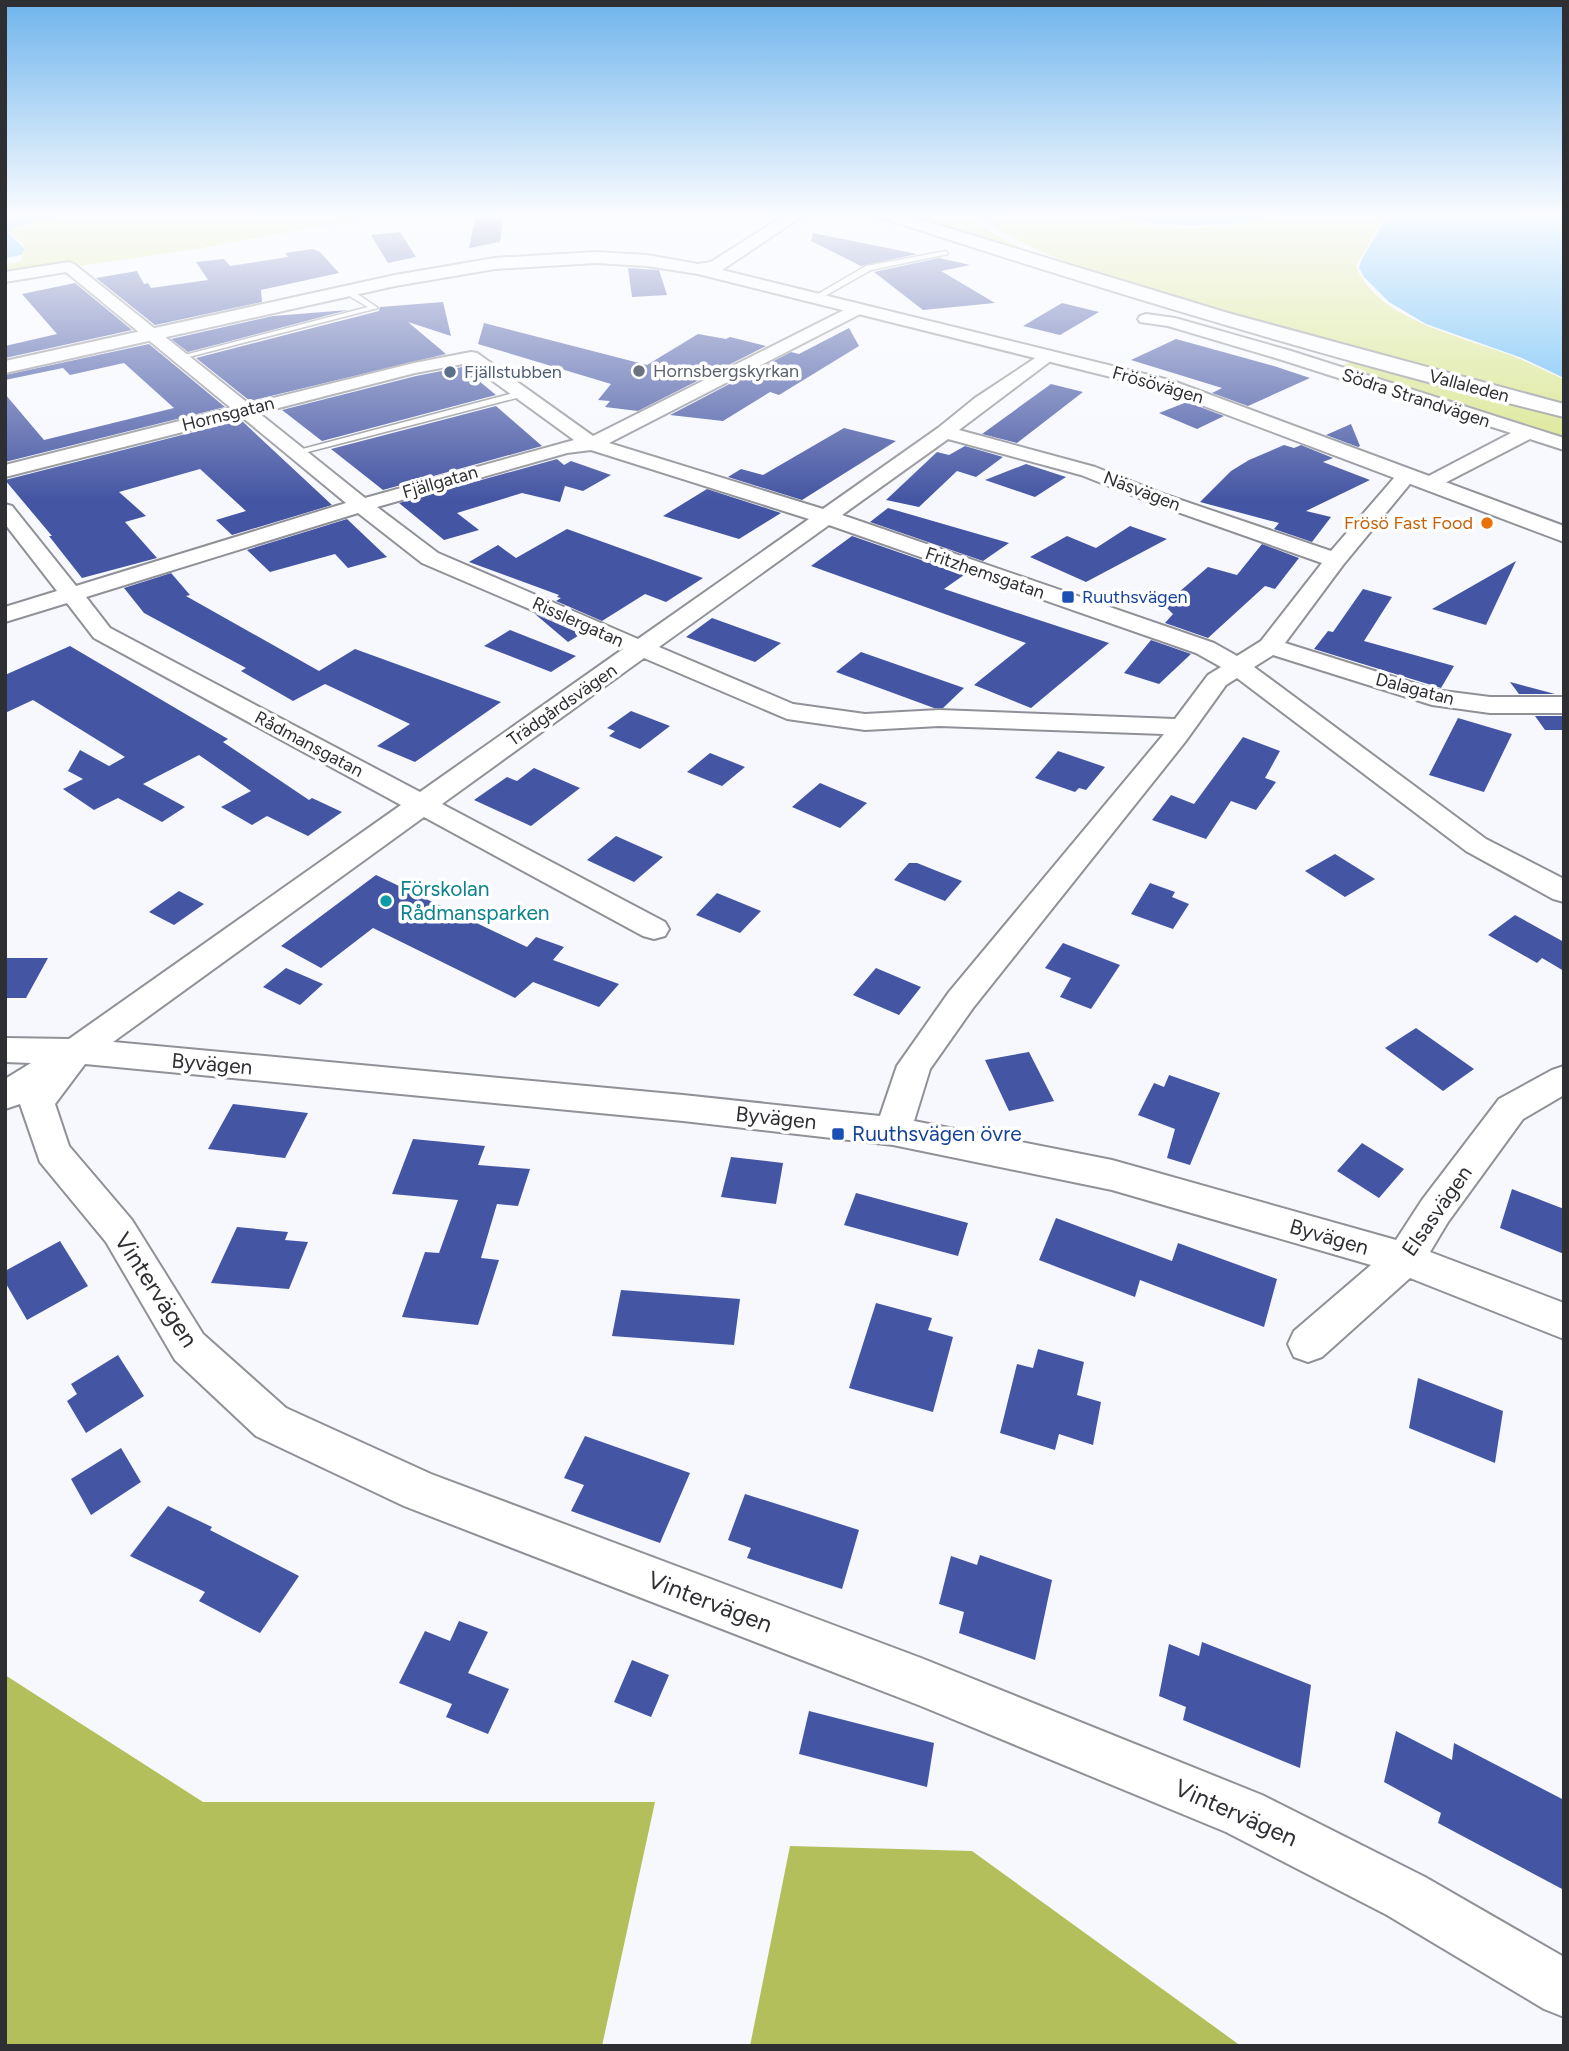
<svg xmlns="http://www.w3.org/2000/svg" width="1569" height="2051" font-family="Figtree,sans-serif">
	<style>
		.green { fill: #d7e483 }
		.forest { fill: #b3bf5a }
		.water { fill: #58b5f3 }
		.building { fill: #4455a3 }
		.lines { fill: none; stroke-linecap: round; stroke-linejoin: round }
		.service-casing { stroke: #8f9197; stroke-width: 3 }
		.minor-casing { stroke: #8f9197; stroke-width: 4 }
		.tertiary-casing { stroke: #8f9197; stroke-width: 4 }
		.secondary-casing { stroke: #8f9197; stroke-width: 4 }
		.service { fill: #fff; fill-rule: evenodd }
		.minor { fill: #fff; fill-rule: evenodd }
		.tertiary { fill: #fff; fill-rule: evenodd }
		.secondary { fill: #fff; fill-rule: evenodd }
		.worship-dot { fill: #6b7280; stroke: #fff; stroke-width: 2.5 }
		.service-dot { fill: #5c6f8a; stroke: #fff; stroke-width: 2.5 }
		.food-dot { fill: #e8710a; stroke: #fff; stroke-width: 2.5 }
		.transit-dot { fill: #1a4fb4; stroke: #fff; stroke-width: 2.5 }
		.culture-dot { fill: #0f9aa8; stroke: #fff; stroke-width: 2.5 }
		.labels { text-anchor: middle; stroke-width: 7; stroke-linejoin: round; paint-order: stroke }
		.far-worship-label { font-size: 18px; fill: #5b616d; stroke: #fff; text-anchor: start }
		.far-service-label { font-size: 18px; fill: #4e5e75; stroke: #fff; text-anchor: start }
		.far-street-label { font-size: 18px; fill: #2e2f32; stroke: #fff }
		.far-food-label { font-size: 18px; fill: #c56008; stroke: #fff; text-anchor: end }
		.far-transit-label { font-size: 18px; fill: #164399; stroke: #fff; text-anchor: start }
		.culture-label { font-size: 21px; fill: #0d838f; stroke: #fff; text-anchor: start }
		.street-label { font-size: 21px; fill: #2e2f32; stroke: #fff }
		.transit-label { font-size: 21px; fill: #164399; stroke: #fff; text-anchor: start }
		.near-street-label { font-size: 24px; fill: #2e2f32; stroke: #fff }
	</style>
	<rect width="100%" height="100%" fill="#f6f8fe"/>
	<path class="green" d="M75 213H394L196 249 5 277V265L22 261 21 255 25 249 23 244 8 232 14 226Z
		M944 213H957L1036 257 974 239 935 223Z
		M973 213H1099L1153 226 1190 228 1251 222 1289 213H1387L1356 266C1377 322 1471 338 1520 359 1535 365 1549 373 1564 379V404C1454 375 1345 345 1236 314 1153 290 1043 265 973 213Z
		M1352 361 1564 416V439L1338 368Z"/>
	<path class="forest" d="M803 213H944L935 223Z
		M5 1675 203 1802H655L602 2046H5Z
		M790 1846 972 1851 1241 2046H750Z"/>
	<path class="water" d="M5 213H75L14 227 8 233 25 249 21 255 5 258Z
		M1103 213H1286C1224 229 1165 230 1103 213Z
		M1389 213H1564V378L1522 358 1426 324 1389 302 1364 277 1359 268 1362 259Z"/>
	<path class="building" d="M476 213H501L500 218H503L500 242 469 248Z
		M400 232 416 257 388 263 371 235Z
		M813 233 917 254 861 266 811 241Z
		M313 249 320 252 339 273 261 290 262 302 155 325 96 278 137 271 144 284 148 283 151 288 208 280 196 262 224 259 230 266 288 257 285 253Z
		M939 258 970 265 941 271 995 303 923 310 874 272Z
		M628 268 659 270 667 295 632 297Z
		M75 283 132 330 5 358V346L57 334 22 294Z
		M443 302 451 336 408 322 446 354 250 401 196 358 379 311 380 307Z
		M1062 303 1099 312 1060 335 1023 326Z
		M348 310 188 352 171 339 273 316Z
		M484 323 647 365 698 334 726 339 730 337 766 346 638 411 605 407 610 401 598 400 611 384 478 344Z
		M849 328 859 346 779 395 770 392 723 421 670 415 791 352 799 354Z
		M1176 339 1274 366 1310 378 1248 406 1212 393 1222 388 1131 360Z
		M149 344 225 407 5 462V394L44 440 174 408 124 363 70 375 63 368 5 380V375Z
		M462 367 496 395 322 441 282 410 416 376Z
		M1051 384 1083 392 1017 443 982 434Z
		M1187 402 1224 416 1197 429 1159 413Z
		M496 406 542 446 383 490 331 449Z
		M241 420 332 505 232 535 216 520 246 511 200 469 119 492 146 516 125 522 157 558 82 578 49 536H52L5 480Z
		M1351 424 1360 446 1358 447 1326 435Z
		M844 428 896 441 802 500 728 477 741 469 763 475Z
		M1284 445 1294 448 1301 445 1333 458 1323 462 1370 480 1306 511 1331 517 1312 542 1274 529 1279 523 1200 502 1231 471 1249 460Z
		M965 446 1003 457 976 477 957 471 919 507 886 500 937 452 949 455Z
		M557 459 564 465 571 461 611 475 583 491 565 486 560 502 522 493 457 513 479 530 444 540 399 503Z
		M1026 464 1066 477 1035 497 985 480Z
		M707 489 781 513 739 539 663 516Z
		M888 508 1009 543 983 561 870 522Z
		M347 519 387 557 348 568 335 554 270 572 247 550Z
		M1130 526 1167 539 1086 582 1030 557 1067 536 1096 548Z
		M567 529 703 578 666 602 645 594 602 621 556 601 561 598 557 597 559 595 469 562 498 545 516 558Z
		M852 536 964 575 944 589 1109 643 1031 708 974 685 1026 643 811 566Z
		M1262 544 1299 558 1275 589 1265 586 1208 638 1165 623 1173 614 1164 605 1208 567 1237 575Z
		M1516 561 1486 625 1432 609Z
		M171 573 190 595 186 596 319 671 355 649 501 702 415 762 377 746 410 724 325 684 293 701 241 671 246 668 144 613 124 588Z
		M1363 589 1392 597 1364 641 1454 666 1441 688 1314 649 1328 631 1333 632Z
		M535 614 581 634 568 642Z
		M712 618 781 643 755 662 686 637Z
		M510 630 576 656 551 672 484 646Z
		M1151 640 1191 654 1159 684 1124 673Z
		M70 646 228 739 223 742 309 800 312 798 342 812 308 836 267 816 252 825 221 807 251 791 199 755 143 784 185 807 162 822 118 798 94 810 63 789 83 779 68 771 80 750 109 766 125 757 33 700 5 713V675Z
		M861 652 964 688 943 708H934L836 672Z
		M1510 682 1555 694H1519Z
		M631 711 670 726 640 749 609 736 615 731 607 728Z
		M1535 716H1564V730H1545Z
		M1458 718 1512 734 1484 792 1429 775Z
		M1243 737 1280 751 1265 778 1276 782 1256 810 1231 801 1206 839 1152 820 1171 795 1194 804Z
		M1058 751 1105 767 1086 790 1079 788 1075 792 1035 778Z
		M710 753 745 767 722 786 687 772Z
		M534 768 580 788 531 826 474 800 507 777 517 781Z
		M820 783 867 803 840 828 792 807Z
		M616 836 663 857 634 882 587 860Z
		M1335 854 1375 879 1345 897 1305 871Z
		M909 863H917L962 881 945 901 894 880Z
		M376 875 527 947 536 937 564 947 553 960 619 984 599 1007 533 982 515 998 373 928 321 968 281 946Z
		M1150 883 1175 892 1172 897 1189 904 1173 929 1131 914Z
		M179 891 204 904 174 925 149 912Z
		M717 893 761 911 740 933 696 915Z
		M1515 915 1564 942V971L1542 958 1537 963 1488 935Z
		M1063 943 1120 965 1091 1009 1060 997 1071 978 1045 968Z
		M5 958H48L26 998H5Z
		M286 968 323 984 300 1005 263 987Z
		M876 968 921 987 899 1015 853 995Z
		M1416 1028 1474 1069 1443 1091 1385 1048Z
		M1029 1052 1054 1101 1009 1111 985 1060Z
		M1169 1075 1220 1093 1190 1165 1167 1158 1175 1129 1138 1115 1154 1083 1164 1087Z
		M233 1104 308 1113 285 1158 208 1149Z
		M413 1139 485 1146 478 1165 530 1169 518 1206 497 1204 481 1258 499 1260 478 1325 402 1317 425 1252 439 1253 458 1200 392 1194Z
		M1362 1143 1404 1169 1379 1198 1337 1171Z
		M731 1157 783 1163 776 1204 721 1197Z
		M1512 1189 1564 1209V1254L1500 1228Z
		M856 1193 968 1223 958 1256 844 1225Z
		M1056 1218 1172 1261 1178 1243 1277 1279 1264 1327 1140 1280 1135 1297 1039 1260Z
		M237 1227 288 1232 285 1240 308 1242 289 1289 211 1283Z
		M60 1241 88 1286 27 1320 5 1282V1271Z
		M621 1290 740 1299 734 1345 612 1336Z
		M876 1303 932 1318 928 1330 953 1337 933 1412 849 1388Z
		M1038 1349 1084 1362 1077 1395 1101 1402 1093 1445 1059 1434 1055 1450 1000 1433 1017 1364 1033 1368Z
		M118 1355 144 1396 86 1433 67 1401 77 1394 71 1384Z
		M1418 1378 1503 1411 1495 1463 1409 1428Z
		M585 1436 690 1473 660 1543 571 1511 584 1485 564 1478Z
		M121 1448 141 1482 91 1515 71 1479Z
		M745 1494 859 1530 842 1589 747 1558 751 1548 728 1540Z
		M168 1506 212 1527 210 1530 299 1576 260 1633 199 1601 205 1592 130 1556Z
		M980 1555 1052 1580 1035 1660 959 1633 964 1612 939 1604 951 1556 977 1565Z
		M459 1621 488 1632 468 1673 509 1689 488 1734 446 1717 452 1704 399 1683 425 1631 450 1641Z
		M1202 1642 1311 1685 1300 1768 1183 1720 1186 1707 1159 1696 1169 1644 1199 1656Z
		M632 1660 669 1675 651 1717 614 1702Z
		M809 1711 934 1743 927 1787 799 1754Z
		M1396 1731 1452 1760 1454 1743 1564 1800V1890L1438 1823 1441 1813 1384 1782Z"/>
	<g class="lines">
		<defs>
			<path id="service" d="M946 251 948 254 871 270 818 300 811 298 866 266Z
				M344 289H350L378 308 181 359 177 357 368 307 344 293Z
				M521 391 525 394 524 396 296 455 291 452Z"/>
			<path id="minor" d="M69 262 74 264 249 404 414 363 471 352 477 353 593 436 852 306H864L866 309 864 312 609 443 823 509 938 428 975 398 1046 351 1052 352 1055 356 1052 360 959 430 1095 467 1166 495 1331 551 1400 471H1414L1417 475 1414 479 1343 565 1285 643 1435 690 1490 697H1564V713H1490L1432 705 1273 655 1254 667 1486 839 1564 879V902L1553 899 1466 851 1237 678 1226 685 1185 742 973 1008 930 1069 914 1121 1112 1160 1396 1240 1422 1200 1499 1099 1552 1070 1564 1066V1095L1523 1119 1448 1222 1430 1252 1564 1303V1339L1410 1278 1322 1357 1308 1362 1294 1357 1288 1344 1294 1331 1371 1265 1112 1190 893 1145 683 1121 85 1064 55 1104 69 1146 132 1220 203 1334 286 1408 431 1474 921 1658 1262 1795 1425 1877 1564 1957V2017L1544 2009 1387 1915 1226 1832 921 1706 404 1506 256 1436 175 1360 106 1242 40 1162 20 1104 5 1109V1079L31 1063 5 1062V1038L69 1039 401 805 94 638 67 603 5 622V607L57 591 5 524V504L12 506 76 586 346 503 242 417 5 477V465L231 408 66 272 5 282V272ZM468 363 574 440 365 498 259 413 415 373ZM948 439 1081 475 1152 503 1322 563 1261 641 1237 656 1214 643 842 515ZM591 450 809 519 638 639 438 553 377 507 567 453ZM358 513 422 563 623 649 420 792 110 628 86 597ZM829 525 1196 653 1221 667 1208 675 1175 719 939 710 865 714 793 704 659 647ZM644 658 787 719 865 730 939 726 1164 734 949 992 897 1066 880 1116 683 1095 113 1042 424 817 643 936 654 939 665 936 669 929 665 922 442 804Z
				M1146 314 1175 318 1291 351 1564 438V450L1530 439 1435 488H1421L1418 484 1421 480 1511 433 1279 359 1168 326 1140 322 1138 319 1140 316Z"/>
			<path id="tertiary" d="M788 213H807L722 270 1173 381 1564 526V542L1159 389 698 274 647 266 596 263 495 269 395 286 5 373V361L395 275 495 258 596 252 647 255 698 264 711 262Z"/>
			<path id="secondary" d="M874 213H899L1228 313 1564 404V417C1332 360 1103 290 876 216Z"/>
		</defs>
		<use href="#service" class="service-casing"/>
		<use href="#minor" class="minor-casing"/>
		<use href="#tertiary" class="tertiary-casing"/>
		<use href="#secondary" class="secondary-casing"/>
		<use href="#service" class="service"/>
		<use href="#minor" class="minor"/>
		<use href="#tertiary" class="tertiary"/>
		<use href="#secondary" class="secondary"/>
	</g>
	<linearGradient id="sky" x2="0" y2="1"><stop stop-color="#6eb4ec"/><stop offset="0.43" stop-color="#fbfcff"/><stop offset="1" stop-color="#fbfcff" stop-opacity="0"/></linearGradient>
	<rect width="1569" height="500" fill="url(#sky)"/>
	<circle class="worship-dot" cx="639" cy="371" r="7"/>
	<circle class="service-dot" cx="450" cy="372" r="7"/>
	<circle class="food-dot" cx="1487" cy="523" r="7"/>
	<g class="transit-dot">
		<rect x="1061" y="590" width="14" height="14" rx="3.5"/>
		<rect x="831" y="1127" width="14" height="14" rx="3.5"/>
	</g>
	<circle class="culture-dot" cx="386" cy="901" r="7"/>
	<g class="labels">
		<g class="far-worship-label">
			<text x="653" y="377">Hornsbergskyrkan</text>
		</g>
		<g class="far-service-label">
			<text x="464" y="378">Fjällstubben</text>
		</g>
		<g class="far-street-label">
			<text transform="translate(1158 385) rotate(16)" y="6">Frösövägen</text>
			<text transform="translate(1469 386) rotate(15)" y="6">Vallaleden</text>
			<text transform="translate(1416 398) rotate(18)" y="6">Södra Strandvägen</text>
			<text transform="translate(228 414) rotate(-14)" y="6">Hornsgatan</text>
			<text transform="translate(440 482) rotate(-16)" y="6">Fjällgatan</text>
			<text transform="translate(1142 491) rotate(21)" y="6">Näsvägen</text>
			<text transform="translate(985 573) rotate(19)" y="6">Fritzhemsgatan</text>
			<text transform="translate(578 622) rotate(24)" y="6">Risslergatan</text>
			<text transform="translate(1415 689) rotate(15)" y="6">Dalagatan</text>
			<text transform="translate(562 705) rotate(-35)" y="6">Trädgårdsvägen</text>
			<text transform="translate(309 744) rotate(28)" y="6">Rådmansgatan</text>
		</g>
		<g class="far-food-label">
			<text x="1473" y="529">Frösö Fast Food</text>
		</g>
		<g class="far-transit-label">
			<text x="1082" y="603">Ruuthsvägen</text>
		</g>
		<g class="culture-label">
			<text x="400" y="896">Förskolan<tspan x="400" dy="24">Rådmansparken</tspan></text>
		</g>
		<g class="street-label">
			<text transform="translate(212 1064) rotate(5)" y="7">Byvägen</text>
			<text transform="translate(776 1118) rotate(6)" y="7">Byvägen</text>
			<text transform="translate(1437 1211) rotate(-55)" y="7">Elsasvägen</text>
			<text transform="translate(1329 1237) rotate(16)" y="7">Byvägen</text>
		</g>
		<g class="transit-label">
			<text x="852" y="1141">Ruuthsvägen övre</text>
		</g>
		<g class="near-street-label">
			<text transform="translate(156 1290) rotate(57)" y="8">Vintervägen</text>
			<text transform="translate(710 1602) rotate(21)" y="8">Vintervägen</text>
			<text transform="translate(1236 1813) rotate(24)" y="8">Vintervägen</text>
		</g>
	</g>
	<rect width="1569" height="2051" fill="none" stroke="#2e2f32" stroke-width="14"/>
</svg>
